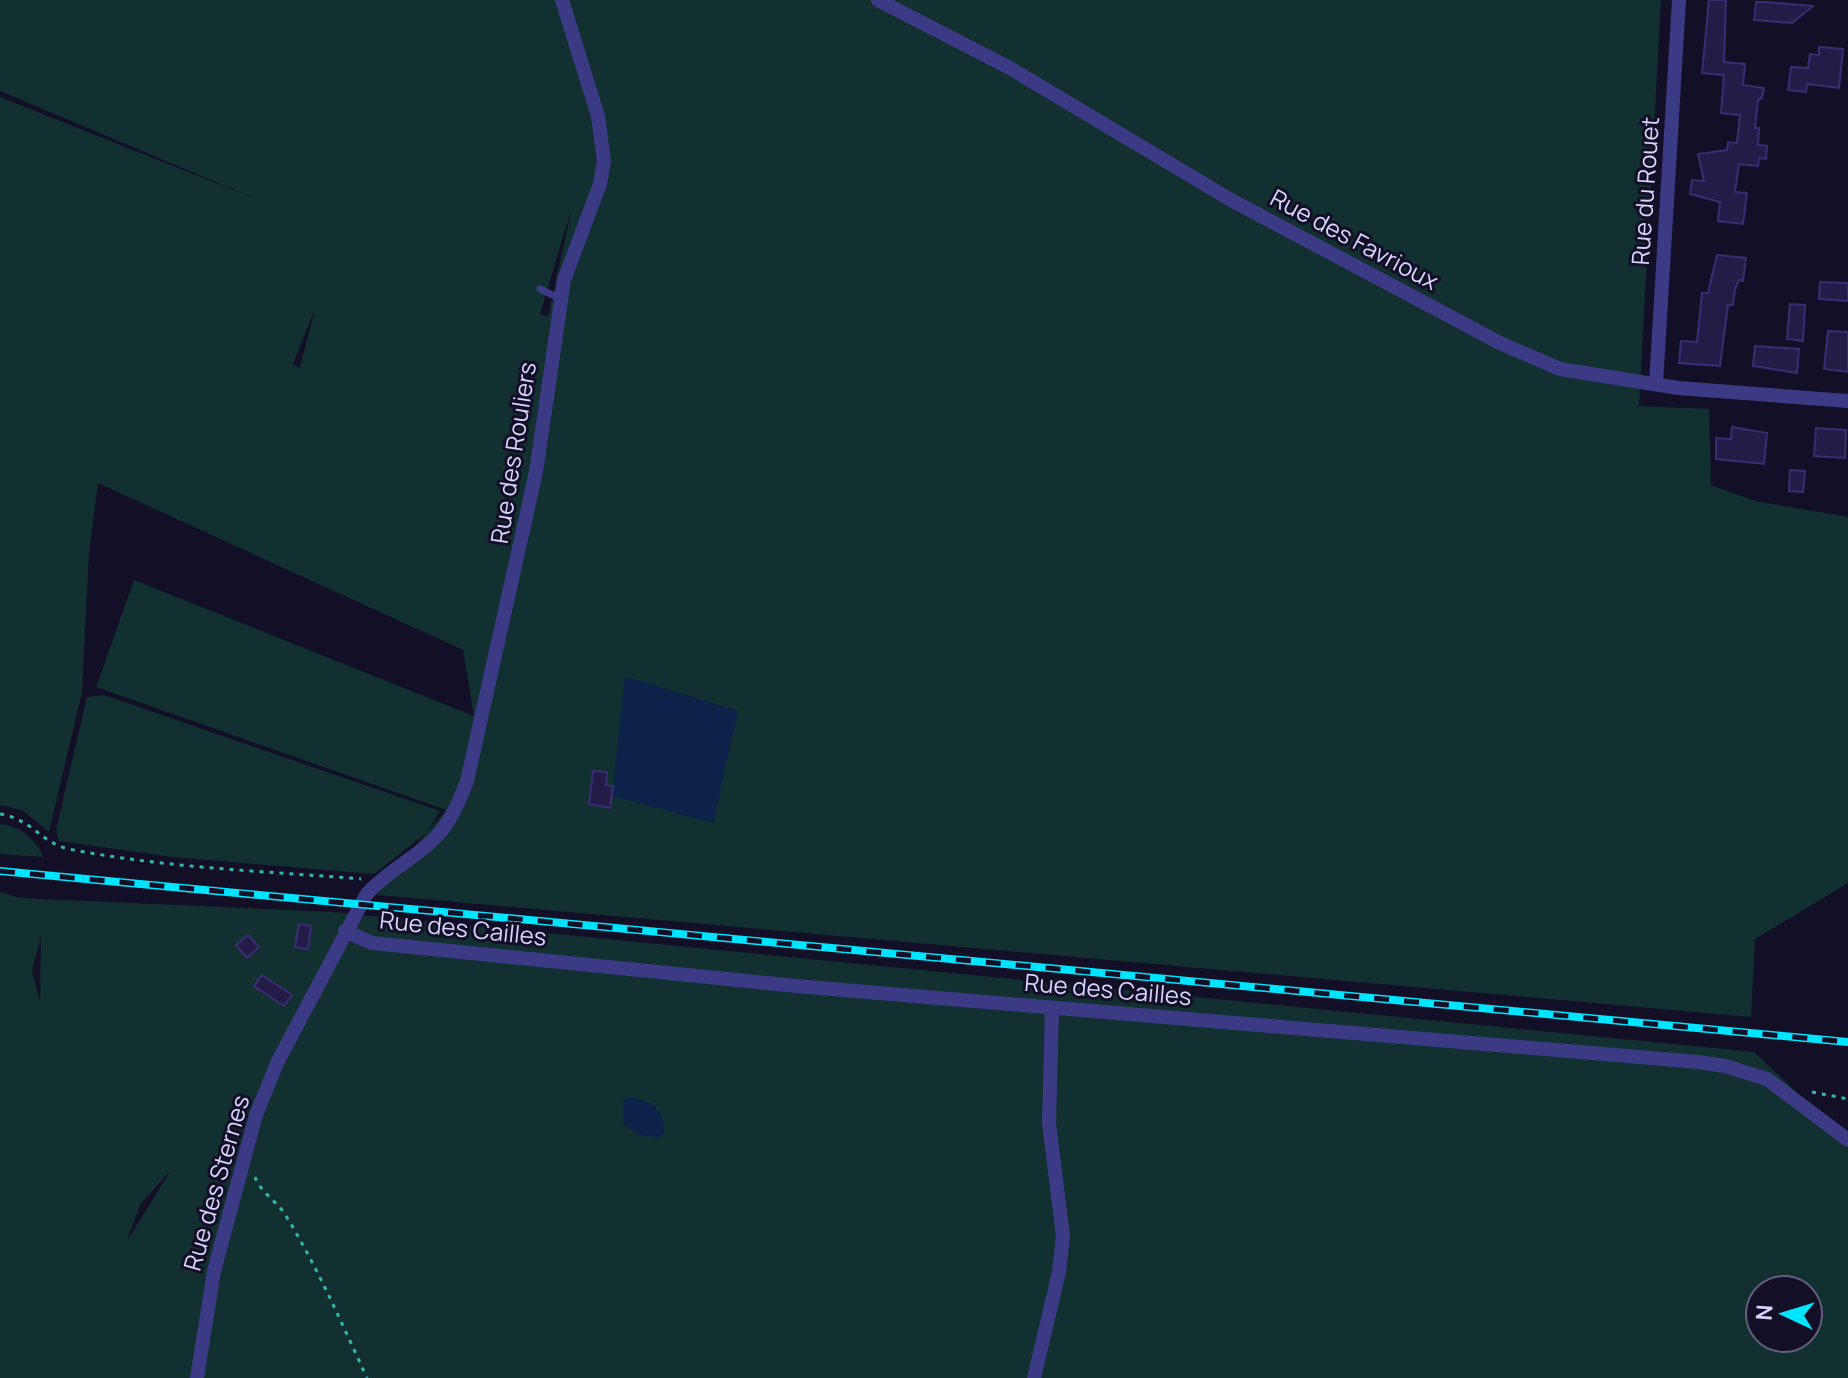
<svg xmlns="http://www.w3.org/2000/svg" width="1848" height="1378" font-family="Manrope,sans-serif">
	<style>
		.green { fill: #12302f; fill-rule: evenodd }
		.water { fill: #0c2248 }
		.building { fill: #241b47; stroke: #3b2d73; stroke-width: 2 }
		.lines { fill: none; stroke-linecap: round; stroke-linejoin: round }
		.path { stroke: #2fb8b0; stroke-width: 3; stroke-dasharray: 4 6; stroke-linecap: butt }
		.lane { stroke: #3d3a85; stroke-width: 7 }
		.street { stroke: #3d3a85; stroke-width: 14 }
		.rail-casing { stroke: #00e5ff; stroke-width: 8 }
		.rail { stroke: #130f26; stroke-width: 5; stroke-dasharray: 15; stroke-linecap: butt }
		.labels { text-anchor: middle; stroke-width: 6; stroke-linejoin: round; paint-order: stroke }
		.street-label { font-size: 24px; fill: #d9d4ff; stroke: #130f26 }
	</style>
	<rect width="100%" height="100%" fill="#130f26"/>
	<path class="green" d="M0 0H1661L1639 406 1709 409 1711 485 1755 501 1848 517V883L1755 939 1751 1017 377 895 425 834 374 874 172 857 59 841 56 830 87 697 104 695 440 811 427 832 446 810 96 687 134 580 474 716 463 650 98 483 89 553 82 692 49 832 22 810 0 805V97L256 199 0 91ZM572 207 548 317 540 314ZM315 309 300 367 299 368 293 364Z
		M0 824C22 827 34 838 44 857L0 854Z
		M0 892 20 898 333 912 1754 1052 1848 1140V1378H0ZM41 936V937L40 1001 32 971ZM168 1173H169L127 1241 140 1205ZM1760 1290H1808V1338H1760Z"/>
	<path class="water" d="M625 676 738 711 713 823 612 796Z
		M631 1097C653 1102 665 1109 664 1134L660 1138 639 1135 623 1123V1100Z"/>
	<path class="building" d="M1709 0H1726L1724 62 1745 64 1743 85 1764 88 1762 98 1758 100 1755 128H1759L1758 145 1767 146 1766 159 1759 158 1758 166 1739 164 1735 192 1747 193 1743 224 1718 221 1720 202 1690 194 1692 180 1704 181 1698 154 1727 150 1728 142 1737 143 1740 115 1721 113 1724 75 1702 73Z
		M1756 2H1766L1813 6 1792 23 1754 20Z
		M1819 47 1843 49 1839 88 1807 84 1806 92 1788 90 1791 67 1808 68 1810 54 1819 55Z
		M1717 255 1746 258 1743 281 1739 280 1735 289 1733 305H1728L1720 366 1679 363 1681 341 1697 342 1702 293H1708Z
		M1820 282 1848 283V301L1819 299Z
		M1790 304 1805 305 1803 341 1787 339Z
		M1828 331 1848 332V372L1824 369Z
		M1755 346 1799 349 1797 373 1753 366Z
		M1732 427 1767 433 1764 464 1716 459V438L1731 439Z
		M1816 428 1846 430 1845 458 1814 456Z
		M1790 470 1805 471 1803 492 1789 491Z
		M593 771 607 772 606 785 613 786 610 808 589 804Z
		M299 924 311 926 308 949 295 947Z
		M248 935 259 947 247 958 236 945Z
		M262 975 292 995 284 1006 254 986Z"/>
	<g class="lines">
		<path class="path" d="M0 814C32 819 41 843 69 849 165 868 264 871 361 879
			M1812 1092 1848 1099
			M255 1177C261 1193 277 1201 286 1216 318 1268 341 1322 367 1378"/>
		<path class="lane" d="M540 289 561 299"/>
		<path class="street" d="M878 0 1008 67 1231 200 1500 343 1560 369 1678 388 1848 401
			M1656 384 1679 0
			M345 931 372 943 796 986 1698 1062 1725 1066 1767 1079 1848 1140
			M197 1378 214 1271 256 1115 277 1063 366 895C385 873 412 860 433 840 450 824 459 802 467 781L536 472 564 280 600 184 604 161 598 116 562 0
			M1034 1378 1059 1272 1063 1236 1049 1123 1052 1008"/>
		<defs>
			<path id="rail" d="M0 871 1848 1042"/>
		</defs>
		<use href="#rail" class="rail-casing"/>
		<use href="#rail" class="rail"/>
	</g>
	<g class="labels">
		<g class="street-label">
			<text transform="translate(1646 191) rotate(-86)" y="8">Rue du Rouet</text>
			<text transform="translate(1354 240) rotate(28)" y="8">Rue des Favrioux</text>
			<text transform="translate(514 453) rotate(-81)" y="8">Rue des Rouliers</text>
			<text transform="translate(463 929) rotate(6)" y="8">Rue des Cailles</text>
			<text transform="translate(1108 990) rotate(5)" y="8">Rue des Cailles</text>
			<text transform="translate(217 1183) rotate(-74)" y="8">Rue des Sternes</text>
		</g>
	</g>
	<g transform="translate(1784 1314) rotate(274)"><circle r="38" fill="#130f26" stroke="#625e7d" stroke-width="2"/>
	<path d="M0-6L14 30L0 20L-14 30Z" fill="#00e5ff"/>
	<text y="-12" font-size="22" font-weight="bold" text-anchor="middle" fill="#d9d4ff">N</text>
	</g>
</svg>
